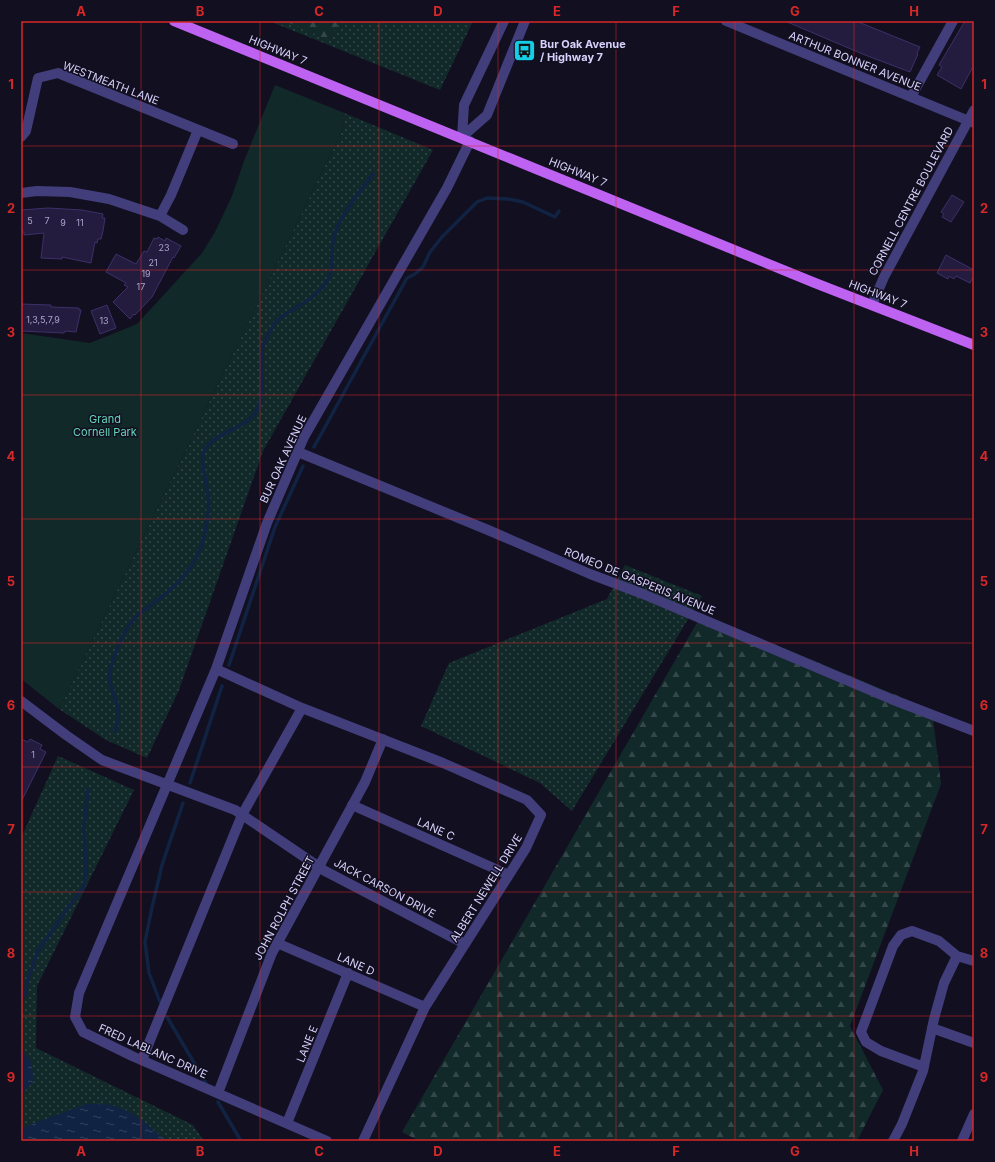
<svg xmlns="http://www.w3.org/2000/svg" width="995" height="1162" font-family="Inter,sans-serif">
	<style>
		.grass { fill: url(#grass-dots) }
		.forest { fill: url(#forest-firs) }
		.park { fill: #122929 }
		.water { fill: url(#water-ripples) }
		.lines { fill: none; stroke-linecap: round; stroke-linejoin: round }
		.stream { stroke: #112342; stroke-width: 3.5 }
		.building { fill: #241c3f; stroke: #3d3069 }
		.minor { stroke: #413e7b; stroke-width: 10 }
		.tertiary { stroke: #413e7b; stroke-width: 10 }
		.primary { stroke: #be62f2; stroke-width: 10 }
		.grid { fill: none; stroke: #d62828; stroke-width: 1; stroke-opacity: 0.55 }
		.labels { text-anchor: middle; stroke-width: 3; stroke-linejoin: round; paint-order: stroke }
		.number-label { font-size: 9px; fill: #aaa4cc }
		.poi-label { font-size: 11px; font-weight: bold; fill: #d7d1fb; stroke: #120f20; text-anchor: start }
		.street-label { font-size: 11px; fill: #d7d1fb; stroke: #120f20 }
		.park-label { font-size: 11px; fill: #64d5ba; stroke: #120f20 }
		.neatline { fill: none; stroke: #d62828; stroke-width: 1.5 }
		.grid-label { font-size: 13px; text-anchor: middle; font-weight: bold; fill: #d62828 }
	</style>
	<defs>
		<pattern id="grass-dots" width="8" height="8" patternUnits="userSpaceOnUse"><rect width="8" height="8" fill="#122929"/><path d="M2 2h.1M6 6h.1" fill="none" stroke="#344749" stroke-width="1.8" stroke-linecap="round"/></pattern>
		<pattern id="forest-firs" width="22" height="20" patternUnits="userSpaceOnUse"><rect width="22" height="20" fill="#122929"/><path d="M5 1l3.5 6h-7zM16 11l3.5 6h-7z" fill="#344749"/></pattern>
		<pattern id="water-ripples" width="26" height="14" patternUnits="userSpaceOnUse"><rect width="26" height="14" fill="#112342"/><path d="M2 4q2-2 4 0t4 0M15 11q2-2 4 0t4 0" fill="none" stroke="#33425e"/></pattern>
	</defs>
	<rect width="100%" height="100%" fill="#120f20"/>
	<path class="grass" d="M269 21H473L440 90Z
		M342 112 433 150 263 451 179 690 147 758 106 740 59 709 343 129Z
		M625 565 702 596 572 811 540 783 421 726 449 663 607 599Z
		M58 756 134 790 37 986 36 1048 193 1125 204 1141H21V838Z"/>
	<path class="forest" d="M285 21H340L329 40Z
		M702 614 932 710 941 784 850 1026 883 1090 857 1141H419L402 1132Z"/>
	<path class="park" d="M275 85 342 112 343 129 59 709 21 679V333L90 343 137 324 202 253 215 232 232 196 244 161Z"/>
	<path class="water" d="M21 1048 31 1061 34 1081 21 1095Z
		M86 1104C94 1104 104 1103 111 1105 133 1110 150 1126 166 1141H21V1128Z"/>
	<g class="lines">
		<path class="stream" d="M314 447 407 278 415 274 423 267 430 252 442 237 477 202 487 198 508 199 523 202 555 217 559 211
			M229 665 275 527 303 466
			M115 731C117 724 120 716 118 709 115 695 106 681 111 667 115 652 125 627 136 617 142 611 149 607 155 602 172 589 187 576 197 556 205 541 210 512 208 495 207 485 201 464 203 455 208 433 245 430 256 412 268 391 256 366 264 343 267 337 271 329 275 323 281 315 291 311 299 306 309 300 318 293 325 284 336 271 329 249 335 233 343 211 359 193 373 174
			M190 783 222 686
			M21 999 25 995 28 979 38 951 67 909 84 886 86 866 84 827 88 789
			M160 1002 149 973 145 942 151 912 162 865 183 803
			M167 1017 206 1083
			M218 1102 241 1141"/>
	</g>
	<path class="building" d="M785 21H856L920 47 917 53 918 54 910 72 865 55Z
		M965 21H974V65L961 89 937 75 942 67 939 65Z
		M952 195 964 202 951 222 942 217 944 214 941 212Z
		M48 208 82 210 103 214 102 218H105L103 231 101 239H98L97 243 95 242 91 263 62 257V259L41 258 44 233 24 235V232H21V210Z
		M158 237 165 241 166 238 181 246 174 258 173 257 152 297 135 315 134 314 130 319 113 302 128 287 124 285 126 283 106 272 116 254 136 264 144 251 147 252 154 238 157 239Z
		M946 255 974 270V275L970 283 956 276 954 279 949 276 948 279 937 273Z
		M21 304 51 305V307L79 308V310H81L76 332 65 331 64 333 21 331Z
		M107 305 116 328 100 334 91 311Z
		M21 739 28 742 30 739 42 745 40 749 46 752 21 802Z"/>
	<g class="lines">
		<path class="minor" d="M726 21 974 123
			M911 97 953 21
			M21 137 26 131 38 78 58 73 233 144
			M21 193 37 191 70 192 109 199 160 216 183 230
			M160 216 171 195 198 130
			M298 452 488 530 590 574 643 594 891 699 974 731
			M216 669 302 708 443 763 527 800 541 815 526 848 425 1007 363 1141
			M21 701 66 735 102 760 235 810 325 871 465 944
			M352 805 509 875
			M277 943 425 1007
			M932 1028 974 1043
			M142 1060 242 815 302 708
			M924 1067 881 1051 866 1042 861 1032 893 946 901 935 912 931 939 941 957 956
			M218 1093 272 953 365 782 383 739
			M287 1123 348 973
			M327 1141 132 1056 83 1032 75 1017 79 993 216 669 267 523 304 437 447 188 470 141
			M893 1141 902 1124 923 1071 934 1019 944 983 957 956 974 961
			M962 1141 974 1114"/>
		<path class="tertiary" d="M462 137 487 115 525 21
			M462 137 464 105 504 21
			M872 305 884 277 974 110"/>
		<path class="primary" d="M174 21 815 283 974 345"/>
	</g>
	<path class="grid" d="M141 21V1141M260 21V1141M379 21V1141M498 21V1141M616 21V1141M735 21V1141M854 21V1141M21 146H974M21 270H974M21 395H974M21 519H974M21 643H974M21 767H974M21 892H974M21 1016H974"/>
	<defs>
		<symbol id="bus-square" viewBox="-11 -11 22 22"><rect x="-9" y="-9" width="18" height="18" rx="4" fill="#13cee6" stroke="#120f20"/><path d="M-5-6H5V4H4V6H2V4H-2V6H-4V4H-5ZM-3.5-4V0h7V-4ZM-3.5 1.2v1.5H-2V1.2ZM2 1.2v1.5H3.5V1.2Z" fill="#111"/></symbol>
	</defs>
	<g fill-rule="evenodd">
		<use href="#bus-square" x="512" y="38" width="25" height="25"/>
	</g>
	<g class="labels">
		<g class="number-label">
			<text x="30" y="224">5</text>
			<text x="47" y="224">7</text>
			<text x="63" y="226">9</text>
			<text x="80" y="226">11</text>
			<text x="164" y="251">23</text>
			<text x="153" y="266">21</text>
			<text x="146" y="277">19</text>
			<text x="141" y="290">17</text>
			<text x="43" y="323">1,3,5,7,9</text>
			<text x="104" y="324">13</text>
			<text x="33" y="758">1</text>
		</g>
		<g class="poi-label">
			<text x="540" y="48">Bur Oak Avenue<tspan x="540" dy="13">/ Highway 7</tspan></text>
		</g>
		<g class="street-label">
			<text transform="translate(278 50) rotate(22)" y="4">HIGHWAY 7</text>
			<text transform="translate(855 61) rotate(22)" y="4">ARTHUR BONNER AVENUE</text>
			<text transform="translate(111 83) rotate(21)" y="4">WESTMEATH LANE</text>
			<text transform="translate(578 172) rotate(22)" y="4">HIGHWAY 7</text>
			<text transform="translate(911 201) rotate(-62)" y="4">CORNELL CENTRE BOULEVARD</text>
			<text transform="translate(878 294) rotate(21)" y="4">HIGHWAY 7</text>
			<text transform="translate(283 459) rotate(-65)" y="4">BUR OAK AVENUE</text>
			<text transform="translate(640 581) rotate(22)" y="4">ROMEO DE GASPERIS AVENUE</text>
			<text transform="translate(436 829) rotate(24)" y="4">LANE C</text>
			<text transform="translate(385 888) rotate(28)" y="4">JACK CARSON DRIVE</text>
			<text transform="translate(486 888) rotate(-58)" y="4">ALBERT NEWELL DRIVE</text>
			<text transform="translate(284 908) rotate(-62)" y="4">JOHN ROLPH STREET</text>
			<text transform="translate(356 964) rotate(24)" y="4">LANE D</text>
			<text transform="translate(307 1044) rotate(-68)" y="4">LANE E</text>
			<text transform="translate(153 1051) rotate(24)" y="4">FRED LABLANC DRIVE</text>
		</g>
		<g class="park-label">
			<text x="105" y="423">Grand<tspan x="105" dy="13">Cornell Park</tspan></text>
		</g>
	</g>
	<rect width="995" height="1162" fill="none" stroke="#120f20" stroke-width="44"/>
	<rect x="22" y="22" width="951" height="1118" class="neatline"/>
	<g class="grid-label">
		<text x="81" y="16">A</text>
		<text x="200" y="16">B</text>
		<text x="319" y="16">C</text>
		<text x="438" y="16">D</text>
		<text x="557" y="16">E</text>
		<text x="676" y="16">F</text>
		<text x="795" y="16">G</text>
		<text x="914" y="16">H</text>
		<text x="11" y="89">1</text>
		<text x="984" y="89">1</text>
		<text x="11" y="213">2</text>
		<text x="984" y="213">2</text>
		<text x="11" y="337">3</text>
		<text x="984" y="337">3</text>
		<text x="11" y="461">4</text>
		<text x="984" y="461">4</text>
		<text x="11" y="586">5</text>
		<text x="984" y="586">5</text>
		<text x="11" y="710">6</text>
		<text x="984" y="710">6</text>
		<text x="11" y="834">7</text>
		<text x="984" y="834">7</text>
		<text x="11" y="958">8</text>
		<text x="984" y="958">8</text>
		<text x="11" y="1082">9</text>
		<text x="984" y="1082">9</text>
		<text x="81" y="1156">A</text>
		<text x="200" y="1156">B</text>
		<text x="319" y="1156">C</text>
		<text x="438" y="1156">D</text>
		<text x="557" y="1156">E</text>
		<text x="676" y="1156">F</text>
		<text x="795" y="1156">G</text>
		<text x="914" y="1156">H</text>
	</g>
</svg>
